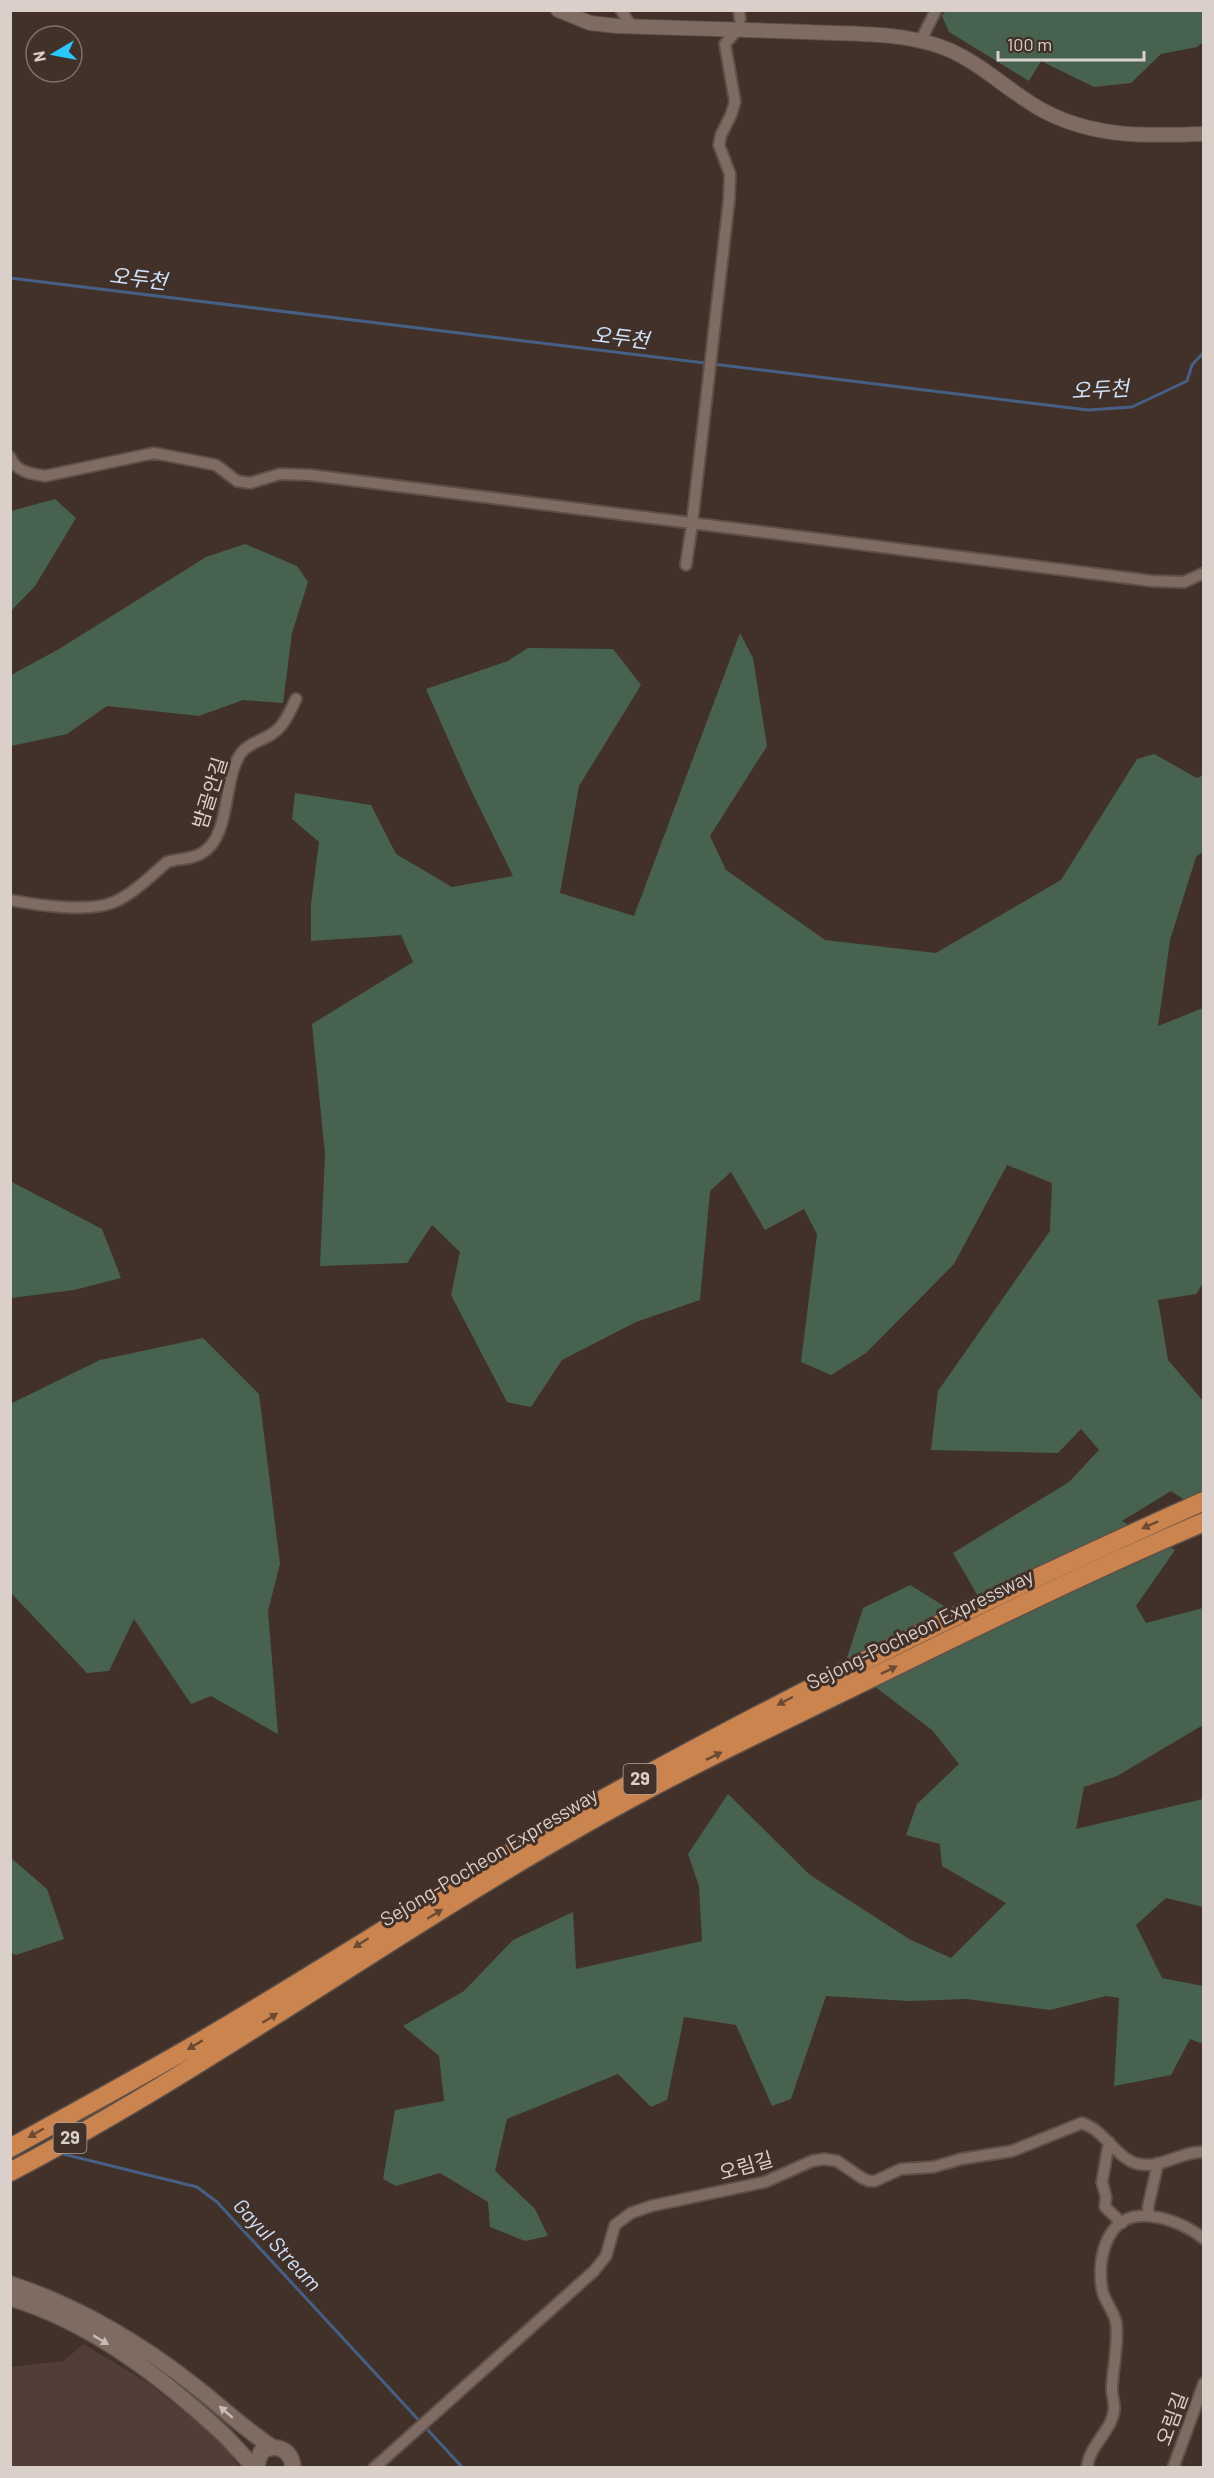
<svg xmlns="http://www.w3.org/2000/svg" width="1214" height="2478" font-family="Barlow,'Noto Sans KR',sans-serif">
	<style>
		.education { fill: #513e36 }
		.green { fill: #476350 }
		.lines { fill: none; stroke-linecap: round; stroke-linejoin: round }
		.stream { stroke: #465f85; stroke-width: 3 }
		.minor-casing { stroke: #5d5048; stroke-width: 14 }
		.tertiary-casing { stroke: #5d5048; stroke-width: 16 }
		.secondary-casing { stroke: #5d5048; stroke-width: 18 }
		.motorway-casing { stroke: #5d5048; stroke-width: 21 }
		.minor { stroke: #7e6b61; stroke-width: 10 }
		.tertiary { stroke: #7e6b61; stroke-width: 14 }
		.secondary { stroke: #7e6b61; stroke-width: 15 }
		.motorway { stroke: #cb844e; stroke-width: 18 }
		.oneway { fill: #6b4a34 }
		.oneway2 { fill: #c8bbb4 }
		.labels { text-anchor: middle; stroke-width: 6; stroke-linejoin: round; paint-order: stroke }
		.shield { fill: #423129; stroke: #aca099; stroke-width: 1.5 }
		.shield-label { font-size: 18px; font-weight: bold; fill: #dacfc9 }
		.street-label { font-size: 20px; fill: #dacfc9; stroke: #423129 }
		.water-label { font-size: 21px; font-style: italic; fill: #d0e1fa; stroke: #423129 }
	</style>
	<rect width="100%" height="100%" fill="#423129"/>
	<path class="education" d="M83 2344 148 2383 221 2440 239 2467H11L10 2367 64 2361Z"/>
	<path class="green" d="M945 11H1203V42L1197 47 1161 54 1131 83 1094 87 1041 61 1029 81 949 32 942 16Z
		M55 499 76 518 35 586 11 611V511Z
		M245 544 297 566 308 582 292 633 283 703 243 700 199 716 107 706 67 734 11 746V675L59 649 206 557Z
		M740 633 753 658 767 746 710 836 726 870 825 940 936 953 1061 880 1137 759 1154 754 1197 778 1203 775V851L1196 857 1170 940 1158 1026 1203 1008V1283L1196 1294 1158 1300 1168 1360 1203 1401V1512L1171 1491 1122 1521 1175 1550 1136 1606 1146 1623 1203 1608V1725L1117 1776 1084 1787 1076 1829 1203 1799V1907L1166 1898 1136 1925 1162 1978 1203 1986V2044L1190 2039 1171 2075 1114 2086 1119 1998 1106 1996 1050 2010 967 1999 909 2001 826 1996 791 2099 772 2106 736 2025 684 2017 667 2100 651 2107 618 2074 507 2119 495 2171 535 2209 548 2236 525 2241 490 2227 488 2202 440 2173 396 2186 383 2179 395 2110 444 2101 439 2056 403 2026 464 1991 513 1940 573 1912 576 1969 702 1941 699 1886 688 1854 728 1794 810 1875 909 1939 951 1958 1006 1903 942 1866 940 1844 906 1835 917 1804 959 1764 932 1730 845 1664 863 1608 910 1585 957 1614 993 1622 953 1553 1069 1482 1099 1450 1081 1429 1058 1453 931 1450 938 1391 1050 1231 1052 1183 1007 1165 954 1264 866 1353 831 1375 801 1362 817 1234 804 1209 765 1230 731 1172 710 1191 700 1300 636 1322 562 1360 531 1407 507 1402 451 1295 460 1252 432 1225 407 1263 320 1266 325 1154 312 1024 413 962 401 935 311 941V904L319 842 292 819 295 793 371 805 396 854 452 887 513 876 469 786 426 689 508 661 528 648 613 649 641 685 579 786 560 893 634 916Z
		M10 1181 102 1229 121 1278 74 1290 11 1298Z
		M203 1338 259 1394 280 1564 268 1611 278 1734 211 1696 191 1704 134 1619 109 1671 87 1673 11 1593V1402L12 1403 100 1360Z
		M11 1858 47 1889 64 1939 16 1955 11 1953Z"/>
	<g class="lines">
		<path class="stream" d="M10 278 1088 410 1132 407 1187 381 1192 365 1204 352
			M59 2153 197 2187 217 2202 463 2468"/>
		<defs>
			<path id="minor" d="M621 10 631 26
				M739 10 740 19
				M920 42 936 10
				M10 457C16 472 32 474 45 476L154 453 216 465 237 481 250 483 280 474 310 475 1152 581 1184 582 1204 573
				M686 565 692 524 729 200 730 174 719 145 721 135 731 115 735 102 725 44 737 30
				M10 900C36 905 90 913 114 902 133 894 151 876 167 862 179 858 191 860 202 853 232 836 222 777 242 752 250 742 263 741 273 733 285 725 290 711 296 699
				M1109 2142 1102 2182 1106 2197 1105 2207 1122 2223
				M1149 2216 1148 2207 1158 2163
				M374 2468 594 2271 606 2256 615 2225 631 2213 651 2206 765 2182 812 2161 824 2159 837 2161 862 2178 869 2181H875L901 2169 933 2167 961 2159 1012 2151 1082 2123C1106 2131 1117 2160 1139 2164 1161 2169 1181 2151 1204 2152
				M1087 2468C1089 2445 1112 2431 1114 2410 1115 2402 1111 2394 1112 2387 1113 2366 1119 2343 1116 2322 1114 2312 1106 2303 1103 2293 1096 2265 1104 2218 1140 2216 1162 2215 1187 2225 1204 2239
				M1173 2468 1204 2383"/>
			<path id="tertiary" d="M558 10 590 23 617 26C681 28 745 30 808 32 851 34 898 32 939 46 978 59 1008 92 1044 111 1095 138 1148 136 1204 134"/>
			<path id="secondary" d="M10 2284C76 2305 142 2344 196 2387 222 2407 244 2429 272 2447
				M10 2298C90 2322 159 2375 220 2431 232 2442 243 2456 255 2468
				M256 2468 261 2452C276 2442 292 2450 293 2468"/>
			<path id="motorway" d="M10 2148C78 2110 146 2074 213 2034 338 1960 460 1880 587 1808 787 1695 994 1595 1204 1501
				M10 2172C208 2068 389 1935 583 1825 668 1776 757 1734 845 1691 964 1633 1082 1574 1204 1522"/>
		</defs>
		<use href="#minor" class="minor-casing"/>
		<use href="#tertiary" class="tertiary-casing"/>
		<use href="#secondary" class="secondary-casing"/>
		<use href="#motorway" class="motorway-casing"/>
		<use href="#minor" class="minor"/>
		<use href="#tertiary" class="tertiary"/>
		<use href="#secondary" class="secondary"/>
		<use href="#motorway" class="motorway"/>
	</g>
	<defs><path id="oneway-solid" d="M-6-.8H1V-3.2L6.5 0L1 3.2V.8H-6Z" transform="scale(1.5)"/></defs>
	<g class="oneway">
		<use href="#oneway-solid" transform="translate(1150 1525) rotate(156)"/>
		<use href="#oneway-solid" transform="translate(889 1670) rotate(-26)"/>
		<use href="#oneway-solid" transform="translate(785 1701) rotate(152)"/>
		<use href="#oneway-solid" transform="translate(714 1756) rotate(-26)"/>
		<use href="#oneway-solid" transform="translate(435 1914) rotate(-32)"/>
		<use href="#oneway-solid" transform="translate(361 1943) rotate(148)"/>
		<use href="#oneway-solid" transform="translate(270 2018) rotate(-32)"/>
		<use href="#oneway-solid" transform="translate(195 2045) rotate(149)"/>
		<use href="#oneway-solid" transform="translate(36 2133) rotate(150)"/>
	</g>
	<g class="oneway2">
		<use href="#oneway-solid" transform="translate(101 2340) rotate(31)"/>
		<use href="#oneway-solid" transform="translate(226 2412) rotate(-139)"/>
	</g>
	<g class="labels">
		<g class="shield">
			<rect x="623.5" y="1764" width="33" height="30" rx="4.5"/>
			<rect x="53.5" y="2123" width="33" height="30" rx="4.5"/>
		</g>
		<g class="shield-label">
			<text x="640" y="1785">29</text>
			<text x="70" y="2144">29</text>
		</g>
		<g class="street-label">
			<text transform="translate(210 793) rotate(-73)" y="7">밤골안길</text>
			<text transform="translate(920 1629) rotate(-26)" y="7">Sejong-Pocheon Expressway</text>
			<text transform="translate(489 1857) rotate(-31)" y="7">Sejong-Pocheon Expressway</text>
			<text transform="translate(746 2166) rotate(-16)" y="7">오림길</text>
			<text transform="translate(1172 2419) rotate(-70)" y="7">오림길</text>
		</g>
		<g class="water-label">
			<text transform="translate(138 279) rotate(7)" y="7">오두천</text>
			<text transform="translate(620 338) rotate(7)" y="7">오두천</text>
			<text transform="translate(1100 390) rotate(-3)" y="7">오두천</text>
			<text transform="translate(277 2245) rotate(47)" y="7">Gayul Stream</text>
		</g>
	</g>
	<rect width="1214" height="2478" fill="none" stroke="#dacfc9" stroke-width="24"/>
	<g transform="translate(54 54) rotate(260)"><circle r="28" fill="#423129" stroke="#7f7069" stroke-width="1.5"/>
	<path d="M0-4.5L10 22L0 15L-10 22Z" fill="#27c8fe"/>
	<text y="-9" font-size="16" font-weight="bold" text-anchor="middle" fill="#dacfc9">N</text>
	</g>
	<path d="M998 51v9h146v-9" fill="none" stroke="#dacfc9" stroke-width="3"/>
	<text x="1007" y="51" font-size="18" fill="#dacfc9" stroke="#423129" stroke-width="4.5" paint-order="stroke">100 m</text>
</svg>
